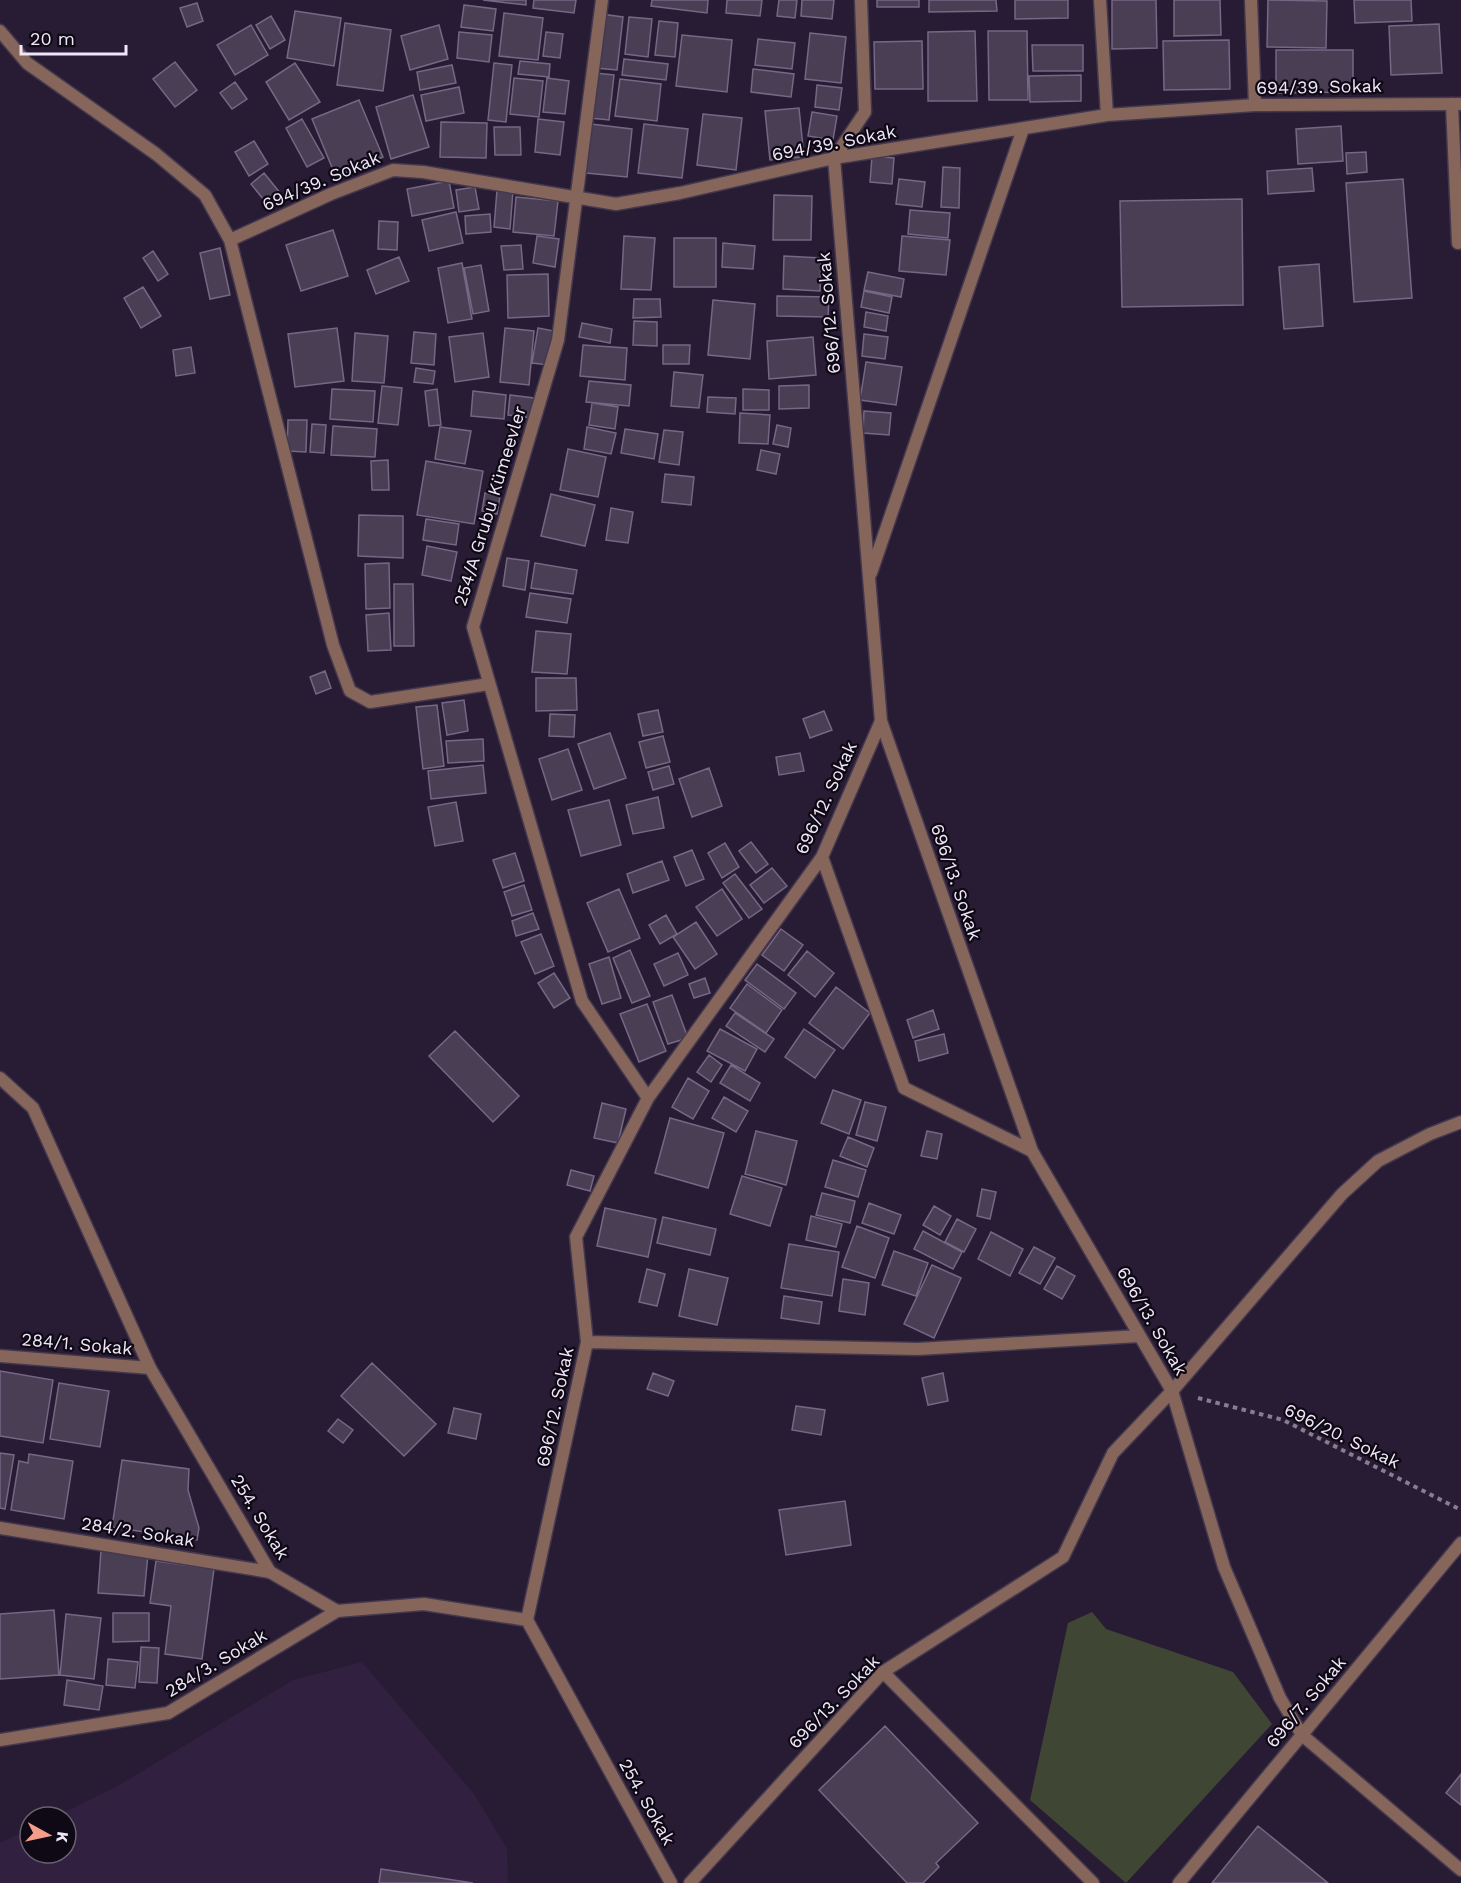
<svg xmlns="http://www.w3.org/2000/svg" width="1461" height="1883" font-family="'Work Sans',sans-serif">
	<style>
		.built { fill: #312040 }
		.green { fill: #3f4734 }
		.building { fill: #4a3e55; stroke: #766785; stroke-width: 1.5 }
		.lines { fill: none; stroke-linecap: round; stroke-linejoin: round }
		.service-casing { stroke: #44384f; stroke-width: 15 }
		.minor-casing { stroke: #44384f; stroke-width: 15 }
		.tertiary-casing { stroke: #44384f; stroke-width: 15 }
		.path { stroke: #877c91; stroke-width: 4; stroke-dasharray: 4.5 4.5; stroke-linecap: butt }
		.service { stroke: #86655a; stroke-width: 12 }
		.minor { stroke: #86655a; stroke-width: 12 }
		.tertiary { stroke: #86655a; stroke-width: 12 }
		.labels { text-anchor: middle; stroke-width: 4.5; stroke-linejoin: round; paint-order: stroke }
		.street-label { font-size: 18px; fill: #efe7f8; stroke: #0e0914 }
	</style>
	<rect width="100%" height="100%" fill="#281b34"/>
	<path class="built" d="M362 1662 474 1794 507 1848 508 1883H0V1843L30 1829V1853H66V1817H54L116 1787 293 1680Z"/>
	<path class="green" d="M1092 1612 1106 1629 1233 1672 1272 1724 1126 1883 1030 1800 1068 1623Z"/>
	<path class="building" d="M483 0H526V5Z
		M534 0H576L574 13 533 8Z
		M652 0H708L707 13 651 6Z
		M727 0H762L760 16 726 13Z
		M779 0H797L795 18 777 16Z
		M802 0H834L832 19 801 16Z
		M877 0H919V7H877Z
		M929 0H996L997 11 929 12Z
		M1015 0H1068V18L1015 19Z
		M1112 0H1156L1157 48 1112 49Z
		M1174 0H1220L1221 35 1174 36Z
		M1268 0 1327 1 1326 48 1267 47Z
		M1354 0H1411L1412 21 1355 23Z
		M197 3 203 21 187 27 180 8Z
		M464 5 496 9 493 31 461 27Z
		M295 11 341 18 334 66 287 58Z
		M504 13 543 18 538 60 499 56Z
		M601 14 623 17 617 70 595 68Z
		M271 16 285 40 270 49 256 25Z
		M629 17 652 19 648 57 625 54Z
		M659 21 678 23 675 57 655 55Z
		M345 23 391 30 383 91 337 85Z
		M1439 24 1442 73 1391 75 1389 26Z
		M251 25 268 55 235 75 217 45Z
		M439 25 448 59 410 70 401 36Z
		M975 31 977 101H928V32Z
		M988 31H1027L1028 100H989Z
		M459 32 492 35 489 62 457 58Z
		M546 32 563 34 560 58 543 56Z
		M810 33 846 37 841 83 805 79Z
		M682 35 732 40 727 92 676 86Z
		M758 39 795 43 792 69 755 65Z
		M1229 40 1230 89 1164 90 1163 41Z
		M922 41 923 89H875L874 42Z
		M1032 45H1083V71H1033Z
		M1276 50H1353V92L1276 93Z
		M624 59 668 64 666 80 622 75Z
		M520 61 550 64 549 77 518 74Z
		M175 62 197 90 175 107 153 79Z
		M295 63 320 102 289 120 266 82Z
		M494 63 512 65 506 122 488 120Z
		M452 65 456 83 420 90 417 72Z
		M753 69 794 74 791 97 751 92Z
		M595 73 614 75 609 120 590 118Z
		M1081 75V101L1030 102 1029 76Z
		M514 78 543 81 539 117 510 114Z
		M547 78 569 81 565 114 543 112Z
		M620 79 661 84 657 121 615 116Z
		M235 82 247 99 232 109 220 93Z
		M817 85 842 88 839 110 815 107Z
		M459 87 464 113 426 121 421 95Z
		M413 95 429 147 391 159 376 107Z
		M359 100 383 157 336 177 312 119Z
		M799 108 804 157 770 160 765 111Z
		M812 112 837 116 833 140 808 136Z
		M703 114 742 118 736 170 697 165Z
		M302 119 324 158 307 167 286 128Z
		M538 119 564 122 560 155 535 152Z
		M441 122 487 123 486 158 440 157Z
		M591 124 632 129 627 177 586 173Z
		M644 124 688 129 682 178 638 173Z
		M1341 126 1343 161 1298 164 1296 129Z
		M494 127H520L521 155H495Z
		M254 141 268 164 249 176 235 152Z
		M1366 152 1367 172 1347 174 1346 153Z
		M872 156 894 158 892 184 870 182Z
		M943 167 960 168 959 208 941 207Z
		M1312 168 1314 191 1268 194 1267 171Z
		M264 173 281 194 268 205 251 184Z
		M899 179 925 182 922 207 896 204Z
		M1403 179 1412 298 1354 302 1346 183Z
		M449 181 454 208 412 216 407 189Z
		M475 187 479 209 459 212 456 190Z
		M497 190 513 191 510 229 494 227Z
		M774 195 812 196 811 240H773Z
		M516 197 558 201 554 236 513 232Z
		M1242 199 1243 305 1122 307 1120 201Z
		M910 210 950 213 948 238 908 234Z
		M456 212 463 243 429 251 422 220Z
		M490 214 491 232 466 234 465 216Z
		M379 221 398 222 397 250 378 249Z
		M333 230 348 276 301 291 286 245Z
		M537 236 559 239 555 267 533 263Z
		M624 236 655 238 651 290 621 289Z
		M902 236 950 240 946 275 899 271Z
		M674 238H716V287H674Z
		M723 243 755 246 753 269 722 267Z
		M521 245 523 269 504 270 501 246Z
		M220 248 230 295 210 299 200 253Z
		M153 251 168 274 158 281 143 258Z
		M784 256 821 258 820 291 783 289Z
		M399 257 409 281 376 294 367 270Z
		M462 263 472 319 448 323 438 268Z
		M1319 264 1323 326 1284 329 1279 267Z
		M481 265 489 311 473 314 464 268Z
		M868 272 904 279 901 297 864 290Z
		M548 274 549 316 508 318 507 275Z
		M143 287 161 316 141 328 124 298Z
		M864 291 892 297 889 313 861 307Z
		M777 296 829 297 828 317 777 316Z
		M634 299H660L661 317 633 318Z
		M713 300 755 304 750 359 708 355Z
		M866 312 888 316 886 331 864 327Z
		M634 321 657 322V346L633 345Z
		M582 323 612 329 610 343 579 337Z
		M337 328 344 381 295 387 288 334Z
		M505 328 534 331 529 385 500 382Z
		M538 328 554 331 549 365 532 363Z
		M414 332 436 334 434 365 411 363Z
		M355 333 388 336 384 383 352 381Z
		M483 333 489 377 455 382 449 337Z
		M864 334 888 337 885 359 862 356Z
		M813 337 816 375 769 379 767 341Z
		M583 345 627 348 625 380 580 376Z
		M663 345H690L689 364H663Z
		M191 347 195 373 176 376 173 350Z
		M866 362 902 367 896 405 860 400Z
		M416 368 435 371 433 384 414 382Z
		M674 372 703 375 699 408 671 406Z
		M589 381 631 385 629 406 586 402Z
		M809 385V408L779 409V386Z
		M382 386 402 388 398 425 378 423Z
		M332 389 375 391 373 422 330 419Z
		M437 389 441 425 429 426 425 391Z
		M743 389 769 390V410H743Z
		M473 391 506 395 504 419 471 416Z
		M510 395 534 398 531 418 508 415Z
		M708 397 736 398 735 414 707 412Z
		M592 403 618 407 615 429 589 425Z
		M864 411 891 413 889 435 863 433Z
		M740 413 770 415 768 444 739 443Z
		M288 420H307L306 452 287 451Z
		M312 424 326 425 324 453 310 452Z
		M777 425 791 428 788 447 773 444Z
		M333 426 377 429 375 457 331 455Z
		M440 427 471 431 465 464 435 459Z
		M587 427 616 433 611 454 584 449Z
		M625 429 658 434 654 459 621 453Z
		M664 430 683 432 679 465 659 462Z
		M568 449 606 457 598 497 560 490Z
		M761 450 780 454 776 474 757 470Z
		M388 460 389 490H372L371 461Z
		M426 461 483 471 474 524 417 515Z
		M665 474 694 477 691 505 662 502Z
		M485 493 500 496 497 514 482 511Z
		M551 494 595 505 585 546 541 536Z
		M611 508 633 512 628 543 606 540Z
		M359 515 403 516V558L358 556Z
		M426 519 459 524 456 545 423 540Z
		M427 546 457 552 451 581 422 575Z
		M507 558 529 561 525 590 503 586Z
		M389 563 390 608 366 609 365 564Z
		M535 563 577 570 573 594 531 588Z
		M394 584H413L414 646H394Z
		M530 593 571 599 567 623 526 617Z
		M389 613 391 650 368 651 366 615Z
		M536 631 571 634 567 674 532 672Z
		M325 671 331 688 316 694 310 677Z
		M536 678H576L577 710 536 711Z
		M464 700 468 731 447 735 442 703Z
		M437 705 444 766 423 769 416 707Z
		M658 710 663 732 643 736 638 714Z
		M824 711 832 730 810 738 803 719Z
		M550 714 575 715 574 737 549 736Z
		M610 733 626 778 594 789 578 744Z
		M663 736 670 762 646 768 639 742Z
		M483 739 484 761 448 763 446 741Z
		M568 749 582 790 552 800 539 759Z
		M800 753 804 771 779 775 776 757Z
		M483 765 486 793 431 799 428 771Z
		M669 766 674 784 653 790 648 772Z
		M709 768 722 806 692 817 679 779Z
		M658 797 664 828 633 834 626 805Z
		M609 800 621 845 581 856 568 810Z
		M456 802 463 841 435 846 428 807Z
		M751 842 768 864 756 873 739 851Z
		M725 843 739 867 722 878 708 853Z
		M692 850 704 879 686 886 674 857Z
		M515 853 524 881 503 888 493 860Z
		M662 861 669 880 633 893 627 874Z
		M772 868 787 886 764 903 750 885Z
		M735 874 762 909 749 918 723 883Z
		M524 885 532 910 512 916 504 892Z
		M619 889 640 938 608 952 587 903Z
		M722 889 742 919 717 936 696 907Z
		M533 913 539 929 516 936 512 921Z
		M666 915 677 934 660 944 649 925Z
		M696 922 717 954 695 969 673 937Z
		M781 929 803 945 784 971 762 955Z
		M541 934 554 966 535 974 521 942Z
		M630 950 650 996 632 1003 613 958Z
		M807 951 834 973 815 997 788 975Z
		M678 953 688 975 664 986 654 964Z
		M609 957 621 998 602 1004 589 964Z
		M757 964 796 993 784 1009 745 980Z
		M554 973 570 998 554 1008 538 983Z
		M705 978 710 993 694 998 689 984Z
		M747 984 782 1010 766 1033 730 1008Z
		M836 987 870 1013 843 1049 809 1023Z
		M672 995 688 1038 668 1044 653 1002Z
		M647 1004 666 1051 639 1062 620 1014Z
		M933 1010 939 1029 913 1038 907 1020Z
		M735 1013 774 1039 765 1052 726 1026Z
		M720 1029 757 1049 745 1071 707 1051Z
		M804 1029 835 1050 815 1078 785 1057Z
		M455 1031 519 1096 493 1122 429 1056Z
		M944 1034 948 1053 919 1061 915 1041Z
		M709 1055 722 1065 711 1082 697 1072Z
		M731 1065 760 1083 750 1101 720 1083Z
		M688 1078 709 1091 693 1119 672 1107Z
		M833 1090 861 1100 849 1134 821 1123Z
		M724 1097 748 1111 736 1132 712 1118Z
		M865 1102 886 1107 877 1141 856 1135Z
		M602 1103 626 1109 618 1143 594 1138Z
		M670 1118 724 1133 708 1188 655 1173Z
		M756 1131 797 1141 786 1185 745 1174Z
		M927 1131 942 1134 937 1159 921 1156Z
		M848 1137 874 1148 867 1167 840 1156Z
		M833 1160 866 1170 858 1197 825 1187Z
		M571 1170 594 1176 590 1191 567 1185Z
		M742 1176 782 1188 770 1226 730 1214Z
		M982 1189 996 1192 990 1219 977 1216Z
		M822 1193 855 1201 850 1223 816 1215Z
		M869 1203 901 1215 894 1234 862 1223Z
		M934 1206 951 1216 940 1235 923 1225Z
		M605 1208 656 1219 648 1257 597 1246Z
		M811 1216 842 1224 836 1247 806 1240Z
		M663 1217 716 1229 710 1255 657 1243Z
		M957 1219 976 1229 964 1252 945 1242Z
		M857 1226 889 1238 875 1278 842 1267Z
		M923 1231 962 1252 953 1269 914 1249Z
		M991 1232 1023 1249 1010 1276 978 1259Z
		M789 1244 839 1252 832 1296 781 1288Z
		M1034 1247 1055 1258 1040 1284 1019 1273Z
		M894 1251 928 1263 916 1296 882 1285Z
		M932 1265 961 1278 934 1338 904 1324Z
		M1057 1266 1075 1276 1062 1299 1044 1289Z
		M647 1269 665 1274 657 1306 639 1302Z
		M689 1269 728 1278 717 1325 679 1316Z
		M843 1279 869 1283 865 1315 839 1311Z
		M784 1296 822 1302 819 1324 781 1318Z
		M372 1363 436 1424 404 1456 341 1396Z
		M0 1371 53 1380 43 1443 0 1436Z
		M653 1373 674 1381 668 1396 647 1389Z
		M943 1373 948 1401 928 1405 922 1378Z
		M59 1383 109 1391 100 1447 50 1439Z
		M796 1406 825 1410 821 1435 792 1430Z
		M454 1408 481 1414 476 1439 448 1433Z
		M338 1419 353 1430 343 1443 328 1431Z
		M0 1453 14 1455 5 1509 0 1508Z
		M29 1454 73 1461 64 1519 11 1510 19 1461 28 1463Z
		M122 1460 189 1469 188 1490 199 1528 197 1540 112 1527Z
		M845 1501 851 1545 786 1555 779 1510Z
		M101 1550 148 1554 144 1596 98 1593Z
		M156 1561 214 1569 202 1659 165 1654 171 1606 150 1603Z
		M54 1610 59 1675 0 1679V1614Z
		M113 1613H149V1641L113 1642Z
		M66 1614 101 1618 94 1679 60 1675Z
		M141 1647 159 1648 157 1683 139 1682Z
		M108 1659 138 1662 135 1688 106 1685Z
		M67 1680 103 1686 99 1710 64 1705Z
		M885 1726 978 1823 936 1863 939 1867 923 1883H907L819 1790Z
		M1461 1774V1805L1446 1793Z
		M1258 1826 1328 1883H1212Z
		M381 1869 473 1883H379Z"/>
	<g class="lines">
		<defs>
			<path id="service" d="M1452 104 1458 243
				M1172 1391 1342 1194 1378 1161 1430 1134 1461 1122"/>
			<path id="minor" d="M602 0 558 340 473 627 582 1001 648 1098
				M1100 0 1107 115
				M1251 0 1255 105
				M0 31 27 63 156 154 205 195 230 240 333 645 350 691 370 702 489 684
				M230 240 331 194 393 170 423 172 616 204 680 193 834 158 1107 115 1255 105 1461 104
				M871 573 1023 129
				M822 857 904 1088 1032 1151
				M587 1342 918 1349 1139 1336
				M0 1356 150 1368
				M1172 1391 1224 1567 1280 1698 1302 1735 1461 1870
				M0 1528 270 1572
				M527 1620 587 1342 576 1237 648 1098 822 857 881 721 834 158 865 112 861 0
				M883 1672 1093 1883
				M0 1740 168 1713 337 1611
				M690 1883 883 1672 1063 1557 1113 1453 1172 1391 1032 1151 881 721
				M1179 1883 1461 1543"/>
			<path id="tertiary" d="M0 1078 33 1108 150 1368 270 1572 337 1611 424 1604 527 1620 671 1883"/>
		</defs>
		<use href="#service" class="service-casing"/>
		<use href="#minor" class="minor-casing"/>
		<use href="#tertiary" class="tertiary-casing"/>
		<path class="path" d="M1198 1398 1283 1420 1461 1510"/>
		<use href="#service" class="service"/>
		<use href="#minor" class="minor"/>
		<use href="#tertiary" class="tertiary"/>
	</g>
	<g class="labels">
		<g class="street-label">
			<text transform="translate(1319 87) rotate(-1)" y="6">694/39. Sokak</text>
			<text transform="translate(834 143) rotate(-11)" y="6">694/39. Sokak</text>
			<text transform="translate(321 181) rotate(-23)" y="6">694/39. Sokak</text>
			<text transform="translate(829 313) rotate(-95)" y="6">696/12. Sokak</text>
			<text transform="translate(490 506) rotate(-73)" y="6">254/A Grubu Kümeevler</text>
			<text transform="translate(826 798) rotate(-65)" y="6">696/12. Sokak</text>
			<text transform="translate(956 882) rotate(71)" y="6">696/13. Sokak</text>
			<text transform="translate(1152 1321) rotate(60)" y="6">696/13. Sokak</text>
			<text transform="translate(77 1344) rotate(5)" y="6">284/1. Sokak</text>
			<text transform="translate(555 1407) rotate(-78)" y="6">696/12. Sokak</text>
			<text transform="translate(1342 1436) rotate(26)" y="6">696/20. Sokak</text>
			<text transform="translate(260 1517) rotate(59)" y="6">254. Sokak</text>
			<text transform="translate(138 1532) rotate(9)" y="6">284/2. Sokak</text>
			<text transform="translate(216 1663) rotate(-31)" y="6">284/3. Sokak</text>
			<text transform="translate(834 1702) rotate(-46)" y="6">696/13. Sokak</text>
			<text transform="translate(1306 1702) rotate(-50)" y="6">696/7. Sokak</text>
			<text transform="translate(647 1802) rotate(61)" y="6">254. Sokak</text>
		</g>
	</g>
	<g transform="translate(48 1835) rotate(98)"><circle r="28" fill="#0e0914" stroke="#68626f" stroke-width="1.5"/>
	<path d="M0-4.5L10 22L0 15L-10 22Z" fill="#f49d8b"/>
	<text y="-9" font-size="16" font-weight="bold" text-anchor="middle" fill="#efe7f8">K</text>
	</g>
	<path d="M21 45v9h105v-9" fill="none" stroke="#efe7f8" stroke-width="3"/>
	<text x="30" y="45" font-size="18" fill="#efe7f8" stroke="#0e0914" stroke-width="4.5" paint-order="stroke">20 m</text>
</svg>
